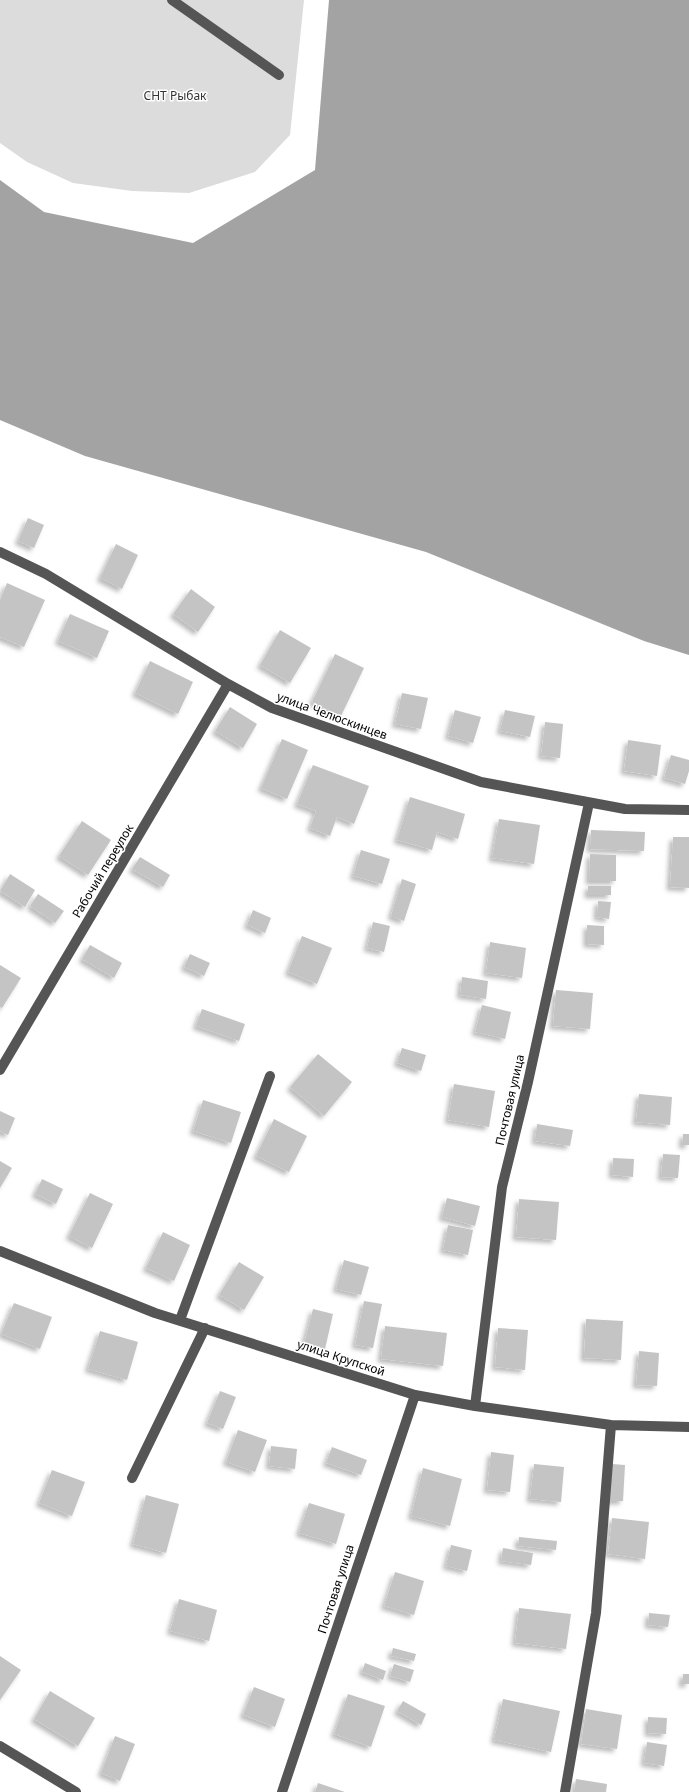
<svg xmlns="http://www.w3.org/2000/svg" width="689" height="1792" font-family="'Noto Sans',sans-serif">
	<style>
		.green { fill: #dcdcdc }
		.water { fill: #a3a3a3 }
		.building { fill: #c4c4c4; filter: url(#shadow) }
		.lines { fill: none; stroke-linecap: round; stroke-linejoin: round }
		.minor { stroke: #555; stroke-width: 10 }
		.labels { text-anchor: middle; stroke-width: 3; stroke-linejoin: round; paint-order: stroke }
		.park-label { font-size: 12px; fill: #333; stroke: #fff }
		.street-label { font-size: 12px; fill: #000; stroke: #fff }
	</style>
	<defs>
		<filter id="shadow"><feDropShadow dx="-3.5" dy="3.5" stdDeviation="2" flood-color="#0004"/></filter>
	</defs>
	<rect width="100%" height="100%" fill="#fff"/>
	<path class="green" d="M0 0H304L290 135 255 172 189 193 132 191 73 183 27 162 0 143Z"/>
	<path class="water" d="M329 0H689V655L644 641 426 552 85 456 0 420V180L44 212 193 243 315 170Z"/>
	<path class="building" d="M28 518 44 525 34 548 18 541Z
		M116 544 138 555 122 589 100 578Z
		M7 583 45 600 24 647 0 637V600Z
		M191 589 215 607 198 632 173 614Z
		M70 614 109 631 97 658 58 641Z
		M280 630 311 648 290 683 260 665Z
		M335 654 364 668 341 716 312 702Z
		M150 661 193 682 178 714 135 693Z
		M402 693 428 698 421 729 395 724Z
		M230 707 257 724 243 748 215 731Z
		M455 710 481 717 473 743 448 736Z
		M505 710 535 716 530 737 500 731Z
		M545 722 563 724 560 758 541 756Z
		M282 739 308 750 287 799 261 788Z
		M628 740 661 745 657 776 624 771Z
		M671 755 689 760V771L685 784 664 778Z
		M313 765 369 786 354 824 337 817 330 836 310 828 316 811 297 804Z
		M410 797 465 814 458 839 437 832 432 850 397 840Z
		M499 819 540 825 534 864 492 858Z
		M82 821 111 840 88 875 59 856Z
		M591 830 645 832 644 851 590 849Z
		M673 837H689V888L670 887Z
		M361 850 390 859 382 884 353 876Z
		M590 854 616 855V881H589Z
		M140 857 170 875 163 887 132 869Z
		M10 874 35 890 25 907 0 891Z
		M402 879 416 884 404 921 391 916Z
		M588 886H611V895H588Z
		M38 894 64 911 55 923 30 906Z
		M598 901 611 902 609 919 597 917Z
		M253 910 271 918 265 933 247 925Z
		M373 922 390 926 384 952 367 948Z
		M587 925 604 926V945L587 944Z
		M302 936 332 948 317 984 288 972Z
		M490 942 526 948 522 978 486 973Z
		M90 945 122 963 114 978 82 959Z
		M190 954 210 963 204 976 184 967Z
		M0 965 21 978 2 1008 0 1007Z
		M462 977 488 981 486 999 460 995Z
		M556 990 593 993 590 1029 553 1026Z
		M482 1005 511 1012 505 1039 475 1032Z
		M202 1009 245 1024 239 1041 196 1026Z
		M402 1048 426 1055 421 1071 397 1063Z
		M318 1054 352 1082 324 1116 290 1087Z
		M454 1084 495 1091 489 1127 448 1120Z
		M639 1094 672 1097 670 1125 636 1122Z
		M203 1100 241 1112 231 1143 193 1131Z
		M0 1111 15 1118 8 1135 0 1131Z
		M274 1119 307 1136 289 1172 256 1156Z
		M537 1124 573 1130 570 1146 535 1141Z
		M683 1134H689V1145H682Z
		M663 1154 680 1155 678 1178 661 1177Z
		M613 1158 634 1159 633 1177 612 1175Z
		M0 1161 12 1168 0 1188Z
		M42 1179 63 1189 56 1204 35 1194Z
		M90 1193 113 1204 92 1248 69 1236Z
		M447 1198 480 1206 475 1226 442 1217Z
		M519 1199 559 1202 556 1240 516 1237Z
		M448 1225 473 1230 468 1255 443 1250Z
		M163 1232 190 1245 174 1281 146 1268Z
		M344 1260 369 1267 361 1295 336 1289Z
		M239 1262 264 1277 244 1310 219 1295Z
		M364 1301 382 1304 373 1348 355 1345Z
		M14 1303 52 1317 40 1349 1 1334Z
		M313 1309 333 1314 325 1349 304 1344Z
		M586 1319 623 1321 621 1360 584 1358Z
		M385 1326 447 1333 443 1366 381 1359Z
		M498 1328 528 1330 525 1370 495 1367Z
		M100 1331 138 1342 127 1380 88 1369Z
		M639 1351 659 1353 657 1386 636 1385Z
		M220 1391 236 1397 223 1429 207 1423Z
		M238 1430 267 1440 255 1472 226 1462Z
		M271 1446 297 1449 295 1469 269 1466Z
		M332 1447 367 1460 361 1475 326 1463Z
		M491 1452 514 1455 510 1492 487 1490Z
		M534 1464 564 1467 561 1502 530 1499Z
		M612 1464 625 1465 623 1501H609Z
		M423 1468 462 1479 450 1526 411 1516Z
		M52 1470 85 1482 72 1516 39 1503Z
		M146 1495 179 1504 166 1553 133 1544Z
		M309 1503 345 1514 336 1544 299 1533Z
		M612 1518 649 1522 645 1559 608 1554Z
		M519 1537 557 1541 556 1550 518 1546Z
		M451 1545 472 1550 467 1571 446 1566Z
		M503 1548 533 1553 531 1565 501 1561Z
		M395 1572 424 1581 414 1615 384 1606Z
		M179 1599 217 1610 209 1641 170 1631Z
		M519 1608 571 1614 566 1649 515 1643Z
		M649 1613 670 1615 668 1627 648 1625Z
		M393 1648 416 1654 414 1661 391 1656Z
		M0 1656 21 1670 0 1700Z
		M365 1663 386 1671 383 1680 362 1672Z
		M394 1664 414 1670 410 1682 390 1676Z
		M683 1674H689V1684H682Z
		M254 1687 285 1699 275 1727 243 1715Z
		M50 1691 95 1718 78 1746 34 1719Z
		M348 1694 385 1706 371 1747 334 1734Z
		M503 1699 560 1711 551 1752 494 1740Z
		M403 1701 426 1714 421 1725 397 1711Z
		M586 1709 622 1715 617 1749 581 1744Z
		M648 1717 667 1718 666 1734 648 1733Z
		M115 1736 135 1744 120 1781 101 1773Z
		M647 1742 667 1745 664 1766 644 1763Z
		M576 1779 607 1784 606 1792H574Z
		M318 1783 345 1792H315Z"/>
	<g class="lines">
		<path class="minor" d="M172 0 279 75
			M0 552 46 574 228 684 272 708 481 782 625 809 689 810
			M0 1070 228 684
			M0 1251 155 1313 415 1395 475 1406 611 1425 689 1427
			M180 1320 270 1076
			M475 1406 502 1187 528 1082 589 803
			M132 1478 205 1328
			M0 1746 76 1792
			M282 1792 415 1395
			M565 1792 596 1613 611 1425"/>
	</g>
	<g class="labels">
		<g class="park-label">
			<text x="175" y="100">СНТ Рыбак</text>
		</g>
		<g class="street-label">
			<text transform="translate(332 716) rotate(20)" y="4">улица Челюскинцев</text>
			<text transform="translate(103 871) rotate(-59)" y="4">Рабочий переулок</text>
			<text transform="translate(510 1100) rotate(-77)" y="4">Почтовая улица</text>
			<text transform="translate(341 1358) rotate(18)" y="4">улица Крупской</text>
			<text transform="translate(336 1589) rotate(-72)" y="4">Почтовая улица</text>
		</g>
	</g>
</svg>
